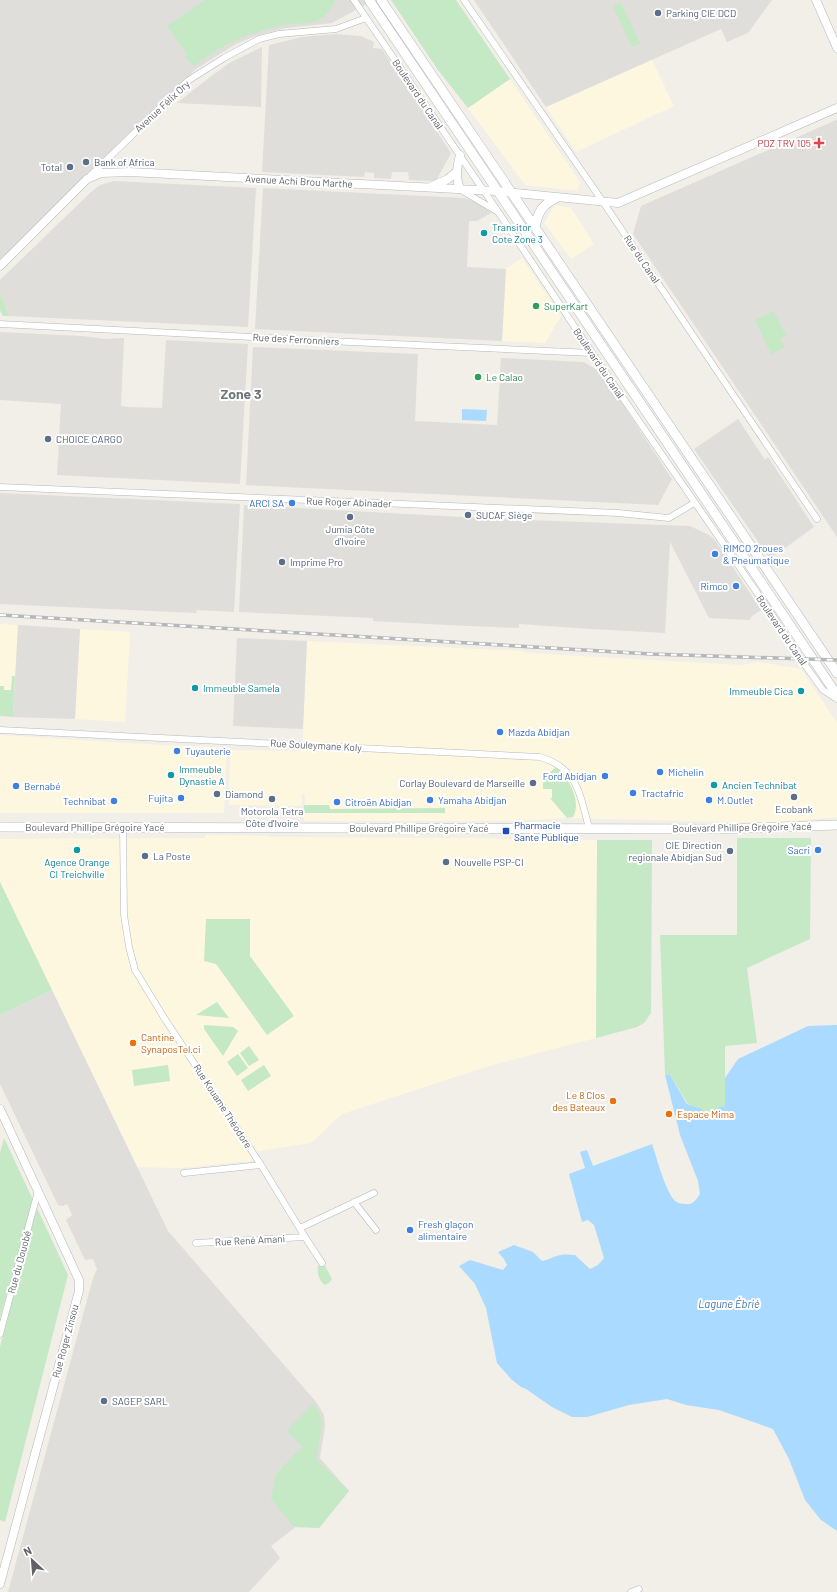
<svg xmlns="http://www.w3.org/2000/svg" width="837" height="1592" font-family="Barlow,sans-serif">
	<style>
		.commercial { fill: #fef7e0 }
		.industrial { fill: #e0deda }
		.green { fill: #c5e8c5 }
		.water { fill: #aadaff }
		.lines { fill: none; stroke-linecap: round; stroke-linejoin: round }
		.minor-casing { stroke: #b5b8bc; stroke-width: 7 }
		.tertiary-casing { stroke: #b5b8bc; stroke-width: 9 }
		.secondary-casing { stroke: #b6babf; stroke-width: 10 }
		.minor { stroke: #fff; stroke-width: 6 }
		.tertiary { stroke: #fff; stroke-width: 8 }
		.secondary { stroke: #fff; stroke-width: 9 }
		.rail-casing { stroke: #b6b7b8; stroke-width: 3.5 }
		.rail { stroke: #fff; stroke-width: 2; stroke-dasharray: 6; stroke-linecap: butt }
		.service-dot { fill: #5c6f8a; stroke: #fff; stroke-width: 1.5 }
		.health-dot { fill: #e0444e; stroke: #fff; stroke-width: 1.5 }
		.culture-dot { fill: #0f9aa8; stroke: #fff; stroke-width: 1.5 }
		.leisure-dot { fill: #2e9e5b; stroke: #fff; stroke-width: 1.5 }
		.shop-dot { fill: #3f7fe0; stroke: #fff; stroke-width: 1.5 }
		.transit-dot { fill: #1a4fb4; stroke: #fff; stroke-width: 1.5 }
		.food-dot { fill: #e8710a; stroke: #fff; stroke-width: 1.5 }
		.labels { text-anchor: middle; stroke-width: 4; stroke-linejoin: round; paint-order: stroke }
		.service-label { font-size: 10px; fill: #4e5e75; stroke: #fff; text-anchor: start }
		.street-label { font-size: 10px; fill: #5f6368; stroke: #fff }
		.health-label { font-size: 10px; fill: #be3a42; stroke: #fff; text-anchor: end }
		.culture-label { font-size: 10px; fill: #0d838f; stroke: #fff; text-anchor: start }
		.leisure-label { font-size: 10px; fill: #27864d; stroke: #fff; text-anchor: start }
		.shop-label { font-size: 10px; fill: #366cbe; stroke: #fff; text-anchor: start }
		.transit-label { font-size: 10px; fill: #164399; stroke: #fff; text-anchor: start }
		.food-label { font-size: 10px; fill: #c56008; stroke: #fff; text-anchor: start }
		.water-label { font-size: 11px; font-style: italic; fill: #4174aa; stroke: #fff }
		.district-label { font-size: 14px; font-weight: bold; fill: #70757a; stroke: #fff }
	</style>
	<rect width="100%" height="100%" fill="#f1efe8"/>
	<path class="commercial" d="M652 60 674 106 576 152 546 107Z
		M510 79 580 182 577 191 525 185 468 108Z
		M555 205 571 208 594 244 571 259 544 223Z
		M522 258 561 316 545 343 502 341 506 269Z
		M0 624 18 625 13 717 0 716Z
		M80 629 130 632 125 722 75 719Z
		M307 641 523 651 527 653 740 665 759 662 801 669 837 723V817L775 823 567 818 517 821H304L305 795 302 794V806L229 805 230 750 302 751Z
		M0 735 160 745 227 747 224 813H0Z
		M205 835 267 836V837L454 838 597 840 596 1038 489 1066 342 1114 311 1143 259 1151 251 1161 181 1168 137 1167 0 882V839L205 838Z"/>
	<path class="industrial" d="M0 0H364L367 4 332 23 286 28 258 35 236 44 196 69 85 176 0 261Z
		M474 0H772L748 33 727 42 721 29 546 107Z
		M335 34 361 36 374 42 373 48 382 49 451 153 436 181 409 180 408 172H392L391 179 374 178V173L365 172 364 177 262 172 269 45 302 37Z
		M262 47 261 107 177 103 210 77 231 62Z
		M836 120 837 121V537L633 234 641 206Z
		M114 181 256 188 248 327 9 316 0 293V280L91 192 100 185Z
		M263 188 464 198 471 200 484 207 491 213 477 221H469L467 267 506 269 502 341 255 329Z
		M0 332 82 336 106 339 124 338 121 406 128 407 162 408 166 340 248 344 240 484 57 475 61 404 0 400Z
		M253 347 418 354 415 421 497 425 501 358 584 362 603 374 672 479 658 505 246 485Z
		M738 419 765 460 768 457 814 527 770 559 694 449Z
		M0 493 240 504 234 612 197 610 196 613 0 604Z
		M244 505 498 519 690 526 709 535 715 540 761 610 751 617 750 620 709 618 670 542 665 633 591 629 519 624V628L447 625 373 621V618L239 612Z
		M18 625 80 629 75 719 13 717Z
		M237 638 307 641 303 729 233 726Z
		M52 990 168 1231 317 1403 324 1415 325 1426 320 1458 349 1491 319 1528 297 1526 271 1546 280 1558 249 1592H8L93 1278 97 1269 93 1259 85 1260 66 1220 72 1215 70 1210 67 1204 63 1206 58 1205 0 1084V1015Z"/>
	<path class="green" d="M205 0H335C331 9 327 16 317 21 308 25 294 22 284 25 246 33 225 43 194 66L184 57 187 54 167 26Z
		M391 0H456L510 79 468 108 438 70Z
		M621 3 640 43 632 47 613 6Z
		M0 293 9 316H3L0 310Z
		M774 311 786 336 780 338 785 347 771 354 755 320Z
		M12 676H15L13 717 0 716V686H4V690H11Z
		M556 767C569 778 582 801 573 817L567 818 550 798H552V789H543V779Z
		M304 805H329L330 809 445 808V813H304Z
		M737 838H811L810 939 747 968 757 1043 725 1046V1106L713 1115H702L701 1109 688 1104 670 1075H665L660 935H737Z
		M597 840H652L651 1013 644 1023 637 1027 596 1038Z
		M0 882 52 990 0 1015Z
		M206 919H250V956L294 1016 267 1035 216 964 204 961Z
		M217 1002 229 1018 196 1015Z
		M204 1025 233 1027 238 1031 223 1056 204 1029Z
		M249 1046 259 1060 249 1066 240 1053Z
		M238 1054 248 1068 237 1076 227 1062Z
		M168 1065 170 1081 134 1086 132 1070Z
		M264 1065 271 1076 248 1091 241 1080Z
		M4 1138 33 1200 0 1318V1153Z
		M37 1208 68 1275 5 1522 0 1520V1347Z
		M321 1264 325 1266 332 1279 329 1283 325 1285C319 1281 317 1273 318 1266Z
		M314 1403 321 1417 322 1426 316 1459 349 1491 319 1528 294 1527 271 1499 276 1474 302 1447 287 1430Z"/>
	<path class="water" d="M462 409 487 410 486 421 462 420Z
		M837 1025V1531L821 1520 805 1500 789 1459 773 1429 719 1410 686 1405 667 1399 629 1405 587 1417H572L552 1407 526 1389 521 1387 511 1379 497 1363 486 1308 475 1284 459 1266 470 1260 503 1270 507 1265 504 1259 498 1252 514 1245 533 1252 542 1261C549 1260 554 1256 561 1255 565 1254 571 1255 575 1255L590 1269 598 1265 604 1258 594 1225 588 1220 582 1222 569 1174 585 1168 580 1152 587 1150 593 1166 652 1144C657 1159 665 1189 674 1200 677 1203 681 1204 686 1204 693 1205 696 1200 700 1194L698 1181 680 1135 665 1075H670L687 1104 702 1109V1115H712L715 1109 725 1106V1078L738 1059 808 1026Z"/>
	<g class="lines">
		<defs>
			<path id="minor" d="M354 0 503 219 592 353 762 600 800 658 823 690 837 699
				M464 0 603 202 817 519
				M90 176 189 80 224 58 259 39 279 34 336 29 366 18
				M461 190 498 212
				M0 324 307 340 592 353
				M0 487 618 513 669 518 694 503
				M0 730 540 757C578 768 580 795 589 828
				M123 827 124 915 129 947 135 970 163 1016 261 1165 305 1237 322 1263
				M184 1173 261 1165
				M354 1202 376 1230
				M300 1228 374 1193
				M196 1243 305 1237
				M0 1334 38 1191
				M631 1592 639 1589"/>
			<path id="tertiary" d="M816 0 837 48
				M432 186 448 179 456 172
				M460 189C455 176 457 168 460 155
				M0 266 87 179 101 173 130 172 496 191 618 203 837 108
				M0 1109 79 1280V1291L0 1584"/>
			<path id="secondary" d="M369 0 837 695
				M381 0 837 673
				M535 227C538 212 542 205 556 198
				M0 827 718 829 837 825"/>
		</defs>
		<use href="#minor" class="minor-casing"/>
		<use href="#tertiary" class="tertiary-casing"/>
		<use href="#secondary" class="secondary-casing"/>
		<use href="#minor" class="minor"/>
		<use href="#tertiary" class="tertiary"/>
		<use href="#secondary" class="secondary"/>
		<defs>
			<path id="rail" d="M0 615 651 654 837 660"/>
		</defs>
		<use href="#rail" class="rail-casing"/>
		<use href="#rail" class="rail"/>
	</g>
	<g class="service-dot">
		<circle cx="658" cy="13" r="4"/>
		<circle cx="86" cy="162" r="4"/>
		<circle cx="70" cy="167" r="4"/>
		<circle cx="48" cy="439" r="4"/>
		<circle cx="468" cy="515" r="4"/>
		<circle cx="350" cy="517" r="4"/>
		<circle cx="282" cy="562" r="4"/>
		<circle cx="533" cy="783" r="4"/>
		<circle cx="217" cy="794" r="4"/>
		<circle cx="794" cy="797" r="4"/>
		<circle cx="272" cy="799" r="4"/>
		<circle cx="730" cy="851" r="4"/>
		<circle cx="145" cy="856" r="4"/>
		<circle cx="446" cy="862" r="4"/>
		<circle cx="104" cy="1401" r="4"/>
	</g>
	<path class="health-dot" d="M817 137h4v4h4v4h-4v4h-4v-4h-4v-4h4z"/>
	<g class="culture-dot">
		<circle cx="484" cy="233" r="4"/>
		<circle cx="195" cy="688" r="4"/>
		<circle cx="801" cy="691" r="4"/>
		<circle cx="171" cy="775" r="4"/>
		<circle cx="714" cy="785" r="4"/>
		<circle cx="77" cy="850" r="4"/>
	</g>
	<g class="leisure-dot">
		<circle cx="536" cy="306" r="4"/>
		<circle cx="478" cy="377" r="4"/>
	</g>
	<g class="shop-dot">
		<circle cx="292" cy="503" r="4"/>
		<circle cx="715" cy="554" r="4"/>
		<circle cx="736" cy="586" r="4"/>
		<circle cx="500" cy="732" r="4"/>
		<circle cx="177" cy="751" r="4"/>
		<circle cx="660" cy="772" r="4"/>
		<circle cx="605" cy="776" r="4"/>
		<circle cx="16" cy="786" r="4"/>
		<circle cx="633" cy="793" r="4"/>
		<circle cx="181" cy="798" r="4"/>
		<circle cx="430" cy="800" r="4"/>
		<circle cx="709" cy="800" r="4"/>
		<circle cx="114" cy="801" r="4"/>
		<circle cx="337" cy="802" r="4"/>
		<circle cx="818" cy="850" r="4"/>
		<circle cx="410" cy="1230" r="4"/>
	</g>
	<rect class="transit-dot" x="502" y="827" width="8" height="8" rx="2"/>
	<g class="food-dot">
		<circle cx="133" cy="1043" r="4"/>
		<circle cx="613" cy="1101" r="4"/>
		<circle cx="669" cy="1114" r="4"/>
	</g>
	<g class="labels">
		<g class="service-label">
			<text x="666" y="17">Parking CIE DCD</text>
			<text x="94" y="166">Bank of Africa</text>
			<text x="62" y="171" text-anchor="end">Total</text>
			<text x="56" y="443">CHOICE CARGO</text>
			<text x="476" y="519">SUCAF Siège</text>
			<text x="350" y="533" text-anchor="middle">Jumia Côte<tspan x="350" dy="12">d'Ivoire</tspan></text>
			<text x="290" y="566">Imprime Pro</text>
			<text x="525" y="787" text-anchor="end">Corlay Boulevard de Marseille</text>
			<text x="225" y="798">Diamond</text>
			<text x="794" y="813" text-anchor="middle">Ecobank</text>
			<text x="272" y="815" text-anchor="middle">Motorola Tetra<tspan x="272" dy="12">Côte d'Ivoire</tspan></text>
			<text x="722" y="849" text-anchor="end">CIE Direction<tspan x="722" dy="12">regionale Abidjan Sud</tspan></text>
			<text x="153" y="860">La Poste</text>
			<text x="454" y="866">Nouvelle PSP-CI</text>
			<text x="112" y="1405">SAGEP SARL</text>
		</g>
		<g class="street-label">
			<text transform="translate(418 94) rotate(56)" y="4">Boulevard du Canal</text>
			<text transform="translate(162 106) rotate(-43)" y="4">Avenue Félix Ory</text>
			<text transform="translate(299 181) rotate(3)" y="4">Avenue Achi Brou Marthe</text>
			<text transform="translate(642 259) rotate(56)" y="4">Rue du Canal</text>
			<text transform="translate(296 339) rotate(3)" y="4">Rue des Ferronniers</text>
			<text transform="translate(599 363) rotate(56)" y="4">Boulevard du Canal</text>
			<text transform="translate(349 502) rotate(2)" y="4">Rue Roger Abinader</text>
			<text transform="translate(782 630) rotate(56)" y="4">Boulevard du Canal</text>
			<text transform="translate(316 745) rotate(3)" y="4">Rue Souleymane Koly</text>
			<text x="95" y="831">Boulevard Phillipe Grégoire Yacé</text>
			<text transform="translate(742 827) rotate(-1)" y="4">Boulevard Phillipe Grégoire Yacé</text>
			<text x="419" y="832">Boulevard Phillipe Grégoire Yacé</text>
			<text transform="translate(223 1106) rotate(57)" y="4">Rue Kouame Théodore</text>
			<text transform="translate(250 1240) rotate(-3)" y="4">Rue René Amani</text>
			<text transform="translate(19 1262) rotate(-75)" y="4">Rue du Douobé</text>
			<text transform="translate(65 1341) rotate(-75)" y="4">Rue Roger Zinsou</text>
		</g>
		<g class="health-label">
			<text x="811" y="147">PDZ TRV 105</text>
		</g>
		<g class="culture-label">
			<text x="492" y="231">Transitor<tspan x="492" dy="12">Cote Zone 3</tspan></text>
			<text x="203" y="692">Immeuble Samela</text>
			<text x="793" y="695" text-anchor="end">Immeuble Cica</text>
			<text x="179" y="773">Immeuble<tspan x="179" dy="12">Dynastie A</tspan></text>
			<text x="722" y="789">Ancien Technibat</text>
			<text x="77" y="866" text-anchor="middle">Agence Orange<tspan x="77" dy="12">CI Treichville</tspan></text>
		</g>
		<g class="leisure-label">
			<text x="544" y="310">SuperKart</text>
			<text x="486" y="381">Le Calao</text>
		</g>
		<g class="shop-label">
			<text x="284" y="507" text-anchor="end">ARCI SA</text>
			<text x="723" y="552">RIMCO 2roues<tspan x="723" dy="12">&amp; Pneumatique</tspan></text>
			<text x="728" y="590" text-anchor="end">Rimco</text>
			<text x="508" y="736">Mazda Abidjan</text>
			<text x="185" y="755">Tuyauterie</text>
			<text x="668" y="776">Michelin</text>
			<text x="597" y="780" text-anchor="end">Ford Abidjan</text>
			<text x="24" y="790">Bernabé</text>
			<text x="641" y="797">Tractafric</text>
			<text x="173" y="802" text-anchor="end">Fujita</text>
			<text x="438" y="804">Yamaha Abidjan</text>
			<text x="717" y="804">M.Outlet</text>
			<text x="106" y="805" text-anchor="end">Technibat</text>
			<text x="345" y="806">Citroën Abidjan</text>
			<text x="810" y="854" text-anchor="end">Sacri</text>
			<text x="418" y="1228">Fresh glaçon<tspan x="418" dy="12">alimentaire</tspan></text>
		</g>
		<g class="transit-label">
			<text x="514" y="829">Pharmacie<tspan x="514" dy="12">Sante Publique</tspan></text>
		</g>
		<g class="food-label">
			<text x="141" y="1041">Cantine<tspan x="141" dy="12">SynaposTel.ci</tspan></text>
			<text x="605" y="1099" text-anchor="end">Le 8 Clos<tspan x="605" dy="12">des Bateaux</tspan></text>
			<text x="677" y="1118">Espace Mima</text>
		</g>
		<g class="water-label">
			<text x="729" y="1308">Lagune Ébrié</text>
		</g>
		<g class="district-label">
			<text x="241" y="399">Zone 3</text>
		</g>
	</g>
	<g transform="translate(32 1560) rotate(334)" stroke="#ffffff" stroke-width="3" paint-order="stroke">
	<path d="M0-3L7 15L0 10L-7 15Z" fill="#5f6368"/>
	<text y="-6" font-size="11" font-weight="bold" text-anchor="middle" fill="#5f6368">N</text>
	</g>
</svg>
